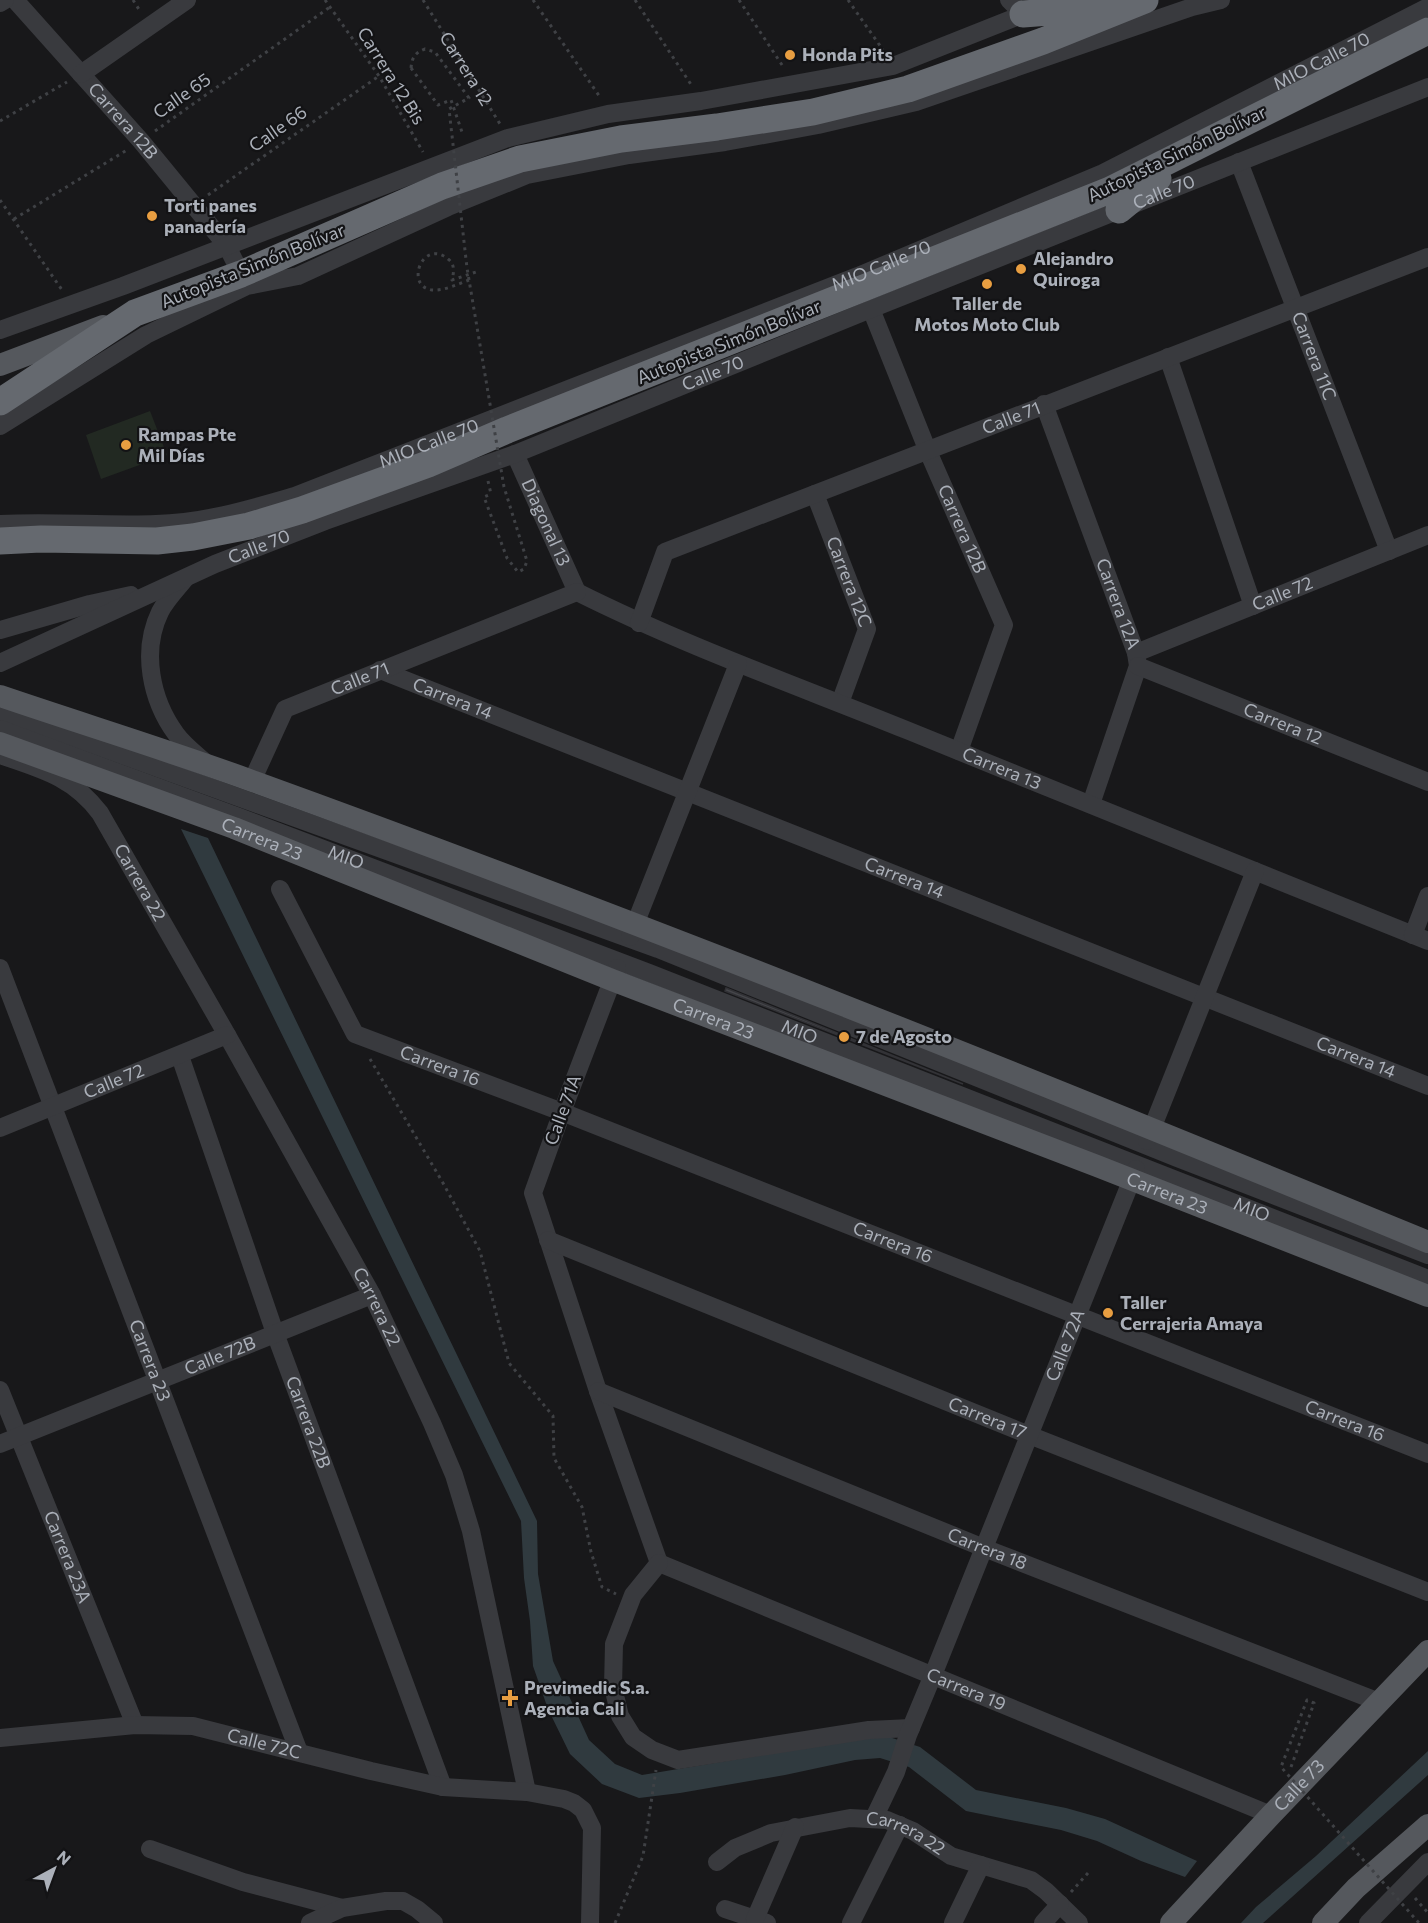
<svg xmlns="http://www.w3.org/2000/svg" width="1428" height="1923" font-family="Commissioner,sans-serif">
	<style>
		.green { fill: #222922 }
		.water { fill: #303a3f }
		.building { fill: #45464a; stroke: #323236; stroke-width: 1.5 }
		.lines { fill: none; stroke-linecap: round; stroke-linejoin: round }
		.path { stroke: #3f4145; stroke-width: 3; stroke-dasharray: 3 4.5; stroke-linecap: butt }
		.minor { stroke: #393a3e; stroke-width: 18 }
		.major { stroke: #55585d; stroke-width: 22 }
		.highway { stroke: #65696f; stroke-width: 27 }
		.path-bridge { stroke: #3f4145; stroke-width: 3; stroke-dasharray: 3 4.5; stroke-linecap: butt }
		.poi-dot { fill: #e89e41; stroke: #131315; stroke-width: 2 }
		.labels { text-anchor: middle; stroke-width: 4.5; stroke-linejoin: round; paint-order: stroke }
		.poi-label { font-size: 18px; font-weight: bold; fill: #abb0b9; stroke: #131315; text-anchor: start }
		.street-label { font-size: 18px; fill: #abb0b9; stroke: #131315 }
	</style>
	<rect width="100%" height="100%" fill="#18181a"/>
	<path class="green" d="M150 411 167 455 101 479 86 435Z"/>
	<path class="water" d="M181 829 208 838 537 1521 538 1574 553 1661 589 1740 615 1764 642 1775 883 1735 920 1747 976 1790 1066 1808 1105 1819 1197 1861 1185 1877 1141 1861 1097 1841 1061 1830 966 1811 909 1767 880 1758 855 1760 785 1775 680 1793 639 1798 602 1784 570 1754 548 1709 533 1666 530 1621 524 1578 521 1521Z
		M1428 1751V1775L1263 1923H1241L1256 1907 1316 1856Z"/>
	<path class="building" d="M726 988 963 1084 725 991Z"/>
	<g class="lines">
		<g class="path">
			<path d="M133 0 140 11"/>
			<path d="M325 0 379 76 423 152"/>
			<path id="s1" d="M423 0 500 124"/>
			<path d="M533 0 600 97"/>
			<path d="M635 0 692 86"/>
			<path d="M739 0 784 68"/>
			<path d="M848 0 883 50"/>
			<path d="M411 68 438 105 451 100 462 132"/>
			<path d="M0 121 67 82"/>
			<path d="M155 131 330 7"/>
			<path d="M208 195 379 76"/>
			<path d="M0 200 62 290"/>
			<path d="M14 219 127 150"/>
			<path d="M469 280C458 284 444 291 432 290 404 286 423 238 448 259 455 264 454 272 452 280L476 272"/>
			<path d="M488 481 491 494"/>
			<path d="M370 1059 443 1183 480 1251 509 1363 553 1416 554 1458 582 1507 591 1552 602 1587 616 1594"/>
			<path d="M1071 1892 1088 1873"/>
			<path d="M1415 1898 1428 1913"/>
			<path d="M615 1923 643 1856 656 1770"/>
		</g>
		<g class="minor">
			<path id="s2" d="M15 0 141 141 227 246 241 274"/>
			<path d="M1009 0 1023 14"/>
			<path d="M0 3 5 0"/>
			<path d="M81 74 187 0"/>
			<path id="s3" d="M1239 162 1389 551"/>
			<path id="s4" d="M871 309 927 449 1004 625 959 751"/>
			<path d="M0 330 123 286 508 138 608 114 701 101 893 66 1034 10"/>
			<path d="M1168 357 1253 606"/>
			<path id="s5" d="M1044 404 1136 653 1138 666 1091 804"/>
			<path d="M0 426 146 335 247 286 298 276 448 207 527 175 629 155 725 142 818 125 916 102 1192 7 1221 0"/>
			<path id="s6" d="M515 454 577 592"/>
			<path id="s7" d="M815 494 867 629 840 703"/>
			<path id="s8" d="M0 524C52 521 104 526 156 524 204 523 250 509 295 496L858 276 1103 173 1428 7"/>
			<path d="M185 579C177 589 166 600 160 612 141 651 151 700 176 734 184 745 196 754 206 763"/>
			<path id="s9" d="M577 592C685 646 798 686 909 731 1082 801 1255 872 1428 941"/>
			<path id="s10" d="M639 623 665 552 1428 257"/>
			<path d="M0 630 90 604 131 595"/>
			<path id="s11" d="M1136 653 1428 535"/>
			<path id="s12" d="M0 663 215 564 325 521 515 454 871 309 1428 87"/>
			<path id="s13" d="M1138 666 1428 782"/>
			<path id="s14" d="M380 670 1428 1086"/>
			<path d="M0 711 658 949 1177 1158 1428 1255"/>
			<path id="s15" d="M0 729 239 817 649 973 1428 1279"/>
			<path id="s16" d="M0 755C41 769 73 777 100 813L227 1035 372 1295 432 1423 454 1475 471 1531 527 1792"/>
			<path id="s17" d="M252 781 285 709 577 592"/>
			<path id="s18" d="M280 889 355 1034 562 1112 1428 1454"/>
			<path d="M1413 935 1428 896"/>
			<path d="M630 937 738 664"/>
			<path id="s19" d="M0 968 299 1752"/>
			<path d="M617 968 562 1112 533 1193 598 1391 659 1563"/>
			<path id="s20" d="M180 1056 275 1333 443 1787"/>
			<path id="s21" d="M0 1128 227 1035"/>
			<path d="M1147 1141 1255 871"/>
			<path id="s22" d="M548 1240 1029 1435 1428 1592"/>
			<path id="s23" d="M0 1390 135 1725"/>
			<path id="s24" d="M598 1391 984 1548 1379 1702"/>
			<path id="s25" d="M0 1444 372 1295"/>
			<path id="s26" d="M659 1563 1271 1815"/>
			<path d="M659 1563 633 1595 614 1644 613 1687 620 1716 633 1737 652 1750 678 1760 869 1730 911 1728"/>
			<path id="s27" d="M0 1738 135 1725 193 1726 371 1771 443 1787 527 1792 564 1799 574 1803 583 1810 592 1828 590 1923"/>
			<path id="s28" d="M874 1818 896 1772 908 1735 933 1675 1136 1169"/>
			<path d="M150 1849 243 1882 342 1908"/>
			<path id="s29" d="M717 1862 735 1848 771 1833 850 1818 887 1820 913 1831 951 1856 1031 1880 1046 1891 1079 1923"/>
			<path d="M725 1909 767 1923"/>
			<path d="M755 1919 795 1827"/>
			<path d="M310 1923 342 1908 386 1901H403L417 1909 434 1923"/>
			<path d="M851 1923 900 1825"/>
			<path d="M953 1923 981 1865"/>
			<path d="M1043 1923 1060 1904"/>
			<path d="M1368 1923 1428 1862"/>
		</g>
		<g class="major">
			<path d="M0 365 103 326"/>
			<path d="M0 696C85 725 171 751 255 782 650 925 1040 1082 1428 1242"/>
			<path id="s30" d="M0 743 234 828 612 980 1097 1166 1428 1296"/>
			<path id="s31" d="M1171 1923 1271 1815 1428 1651"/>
			<path d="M1323 1923 1356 1888 1428 1825"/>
		</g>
		<path class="highway" d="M1023 14 1102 8
			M1119 210 1158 178
			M0 402 135 313 241 274 442 186 520 159 621 139 717 127 813 112 908 89 1043 41 1145 0
			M0 541 41 539 157 541 193 537 249 526 302 510 428 464 507 430 1110 190 1428 31"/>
		<path class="path-bridge" d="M411 68C412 57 415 53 425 49L435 52 469 98 449 109 467 268 504 487 527 561 524 569 518 572 507 558 484 497 491 494
			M1291 1767 1314 1703 1307 1700 1281 1767 1419 1923"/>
	</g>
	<g class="poi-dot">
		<circle cx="790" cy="55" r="6"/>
		<circle cx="152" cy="216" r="6"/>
		<circle cx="1021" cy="269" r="6"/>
		<circle cx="987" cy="284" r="6"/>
		<circle cx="126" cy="445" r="6"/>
		<circle cx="844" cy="1037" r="6"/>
		<circle cx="1108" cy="1313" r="6"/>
		<path d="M507 1689h6v6h6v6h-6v6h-6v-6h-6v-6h6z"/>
	</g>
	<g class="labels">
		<g class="poi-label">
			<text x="802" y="61">Honda Pits</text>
			<text x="164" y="212">Torti panes<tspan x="164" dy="21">panadería</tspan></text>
			<text x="1033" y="265">Alejandro<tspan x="1033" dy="21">Quiroga</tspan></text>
			<text x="987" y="310" text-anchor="middle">Taller de<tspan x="987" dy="21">Motos Moto Club</tspan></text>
			<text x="138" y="441">Rampas Pte<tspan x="138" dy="21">Mil Días</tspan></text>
			<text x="856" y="1043">7 de Agosto</text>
			<text x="1120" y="1309">Taller<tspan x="1120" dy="21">Cerrajeria Amaya</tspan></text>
			<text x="524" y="1694">Previmedic S.a.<tspan x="524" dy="21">Agencia Cali</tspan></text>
		</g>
		<g class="street-label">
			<text dy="6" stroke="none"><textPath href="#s8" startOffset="1414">MIO Calle 70</textPath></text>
			<text dy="6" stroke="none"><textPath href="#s1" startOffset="81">Carrera 12</textPath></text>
			<text transform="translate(391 76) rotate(58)" y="6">Carrera 12 Bis</text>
			<text transform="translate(182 96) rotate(-35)" y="6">Calle 65</text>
			<text dy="6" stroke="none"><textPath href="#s2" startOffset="162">Carrera 12B</textPath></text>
			<text transform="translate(278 129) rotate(-35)" y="6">Calle 66</text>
			<text transform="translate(1177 154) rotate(-26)" y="6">Autopista Simón Bolívar</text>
			<text dy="6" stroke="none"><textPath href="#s12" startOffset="1256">Calle 70</textPath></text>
			<text dy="6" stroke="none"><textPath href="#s8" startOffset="928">MIO Calle 70</textPath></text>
			<text transform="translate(253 266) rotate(-22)" y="6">Autopista Simón Bolívar</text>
			<text transform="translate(729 342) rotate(-22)" y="6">Autopista Simón Bolívar</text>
			<text dy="6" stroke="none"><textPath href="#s3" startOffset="208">Carrera 11C</textPath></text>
			<text dy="6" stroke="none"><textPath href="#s12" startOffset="770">Calle 70</textPath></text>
			<text dy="6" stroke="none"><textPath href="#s10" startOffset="447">Calle 71</textPath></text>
			<text dy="6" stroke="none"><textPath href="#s8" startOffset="442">MIO Calle 70</textPath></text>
			<text dy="6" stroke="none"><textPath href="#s6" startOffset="75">Diagonal 13</textPath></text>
			<text dy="6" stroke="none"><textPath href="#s4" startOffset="238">Carrera 12B</textPath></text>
			<text dy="6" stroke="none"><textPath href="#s12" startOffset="284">Calle 70</textPath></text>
			<text dy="6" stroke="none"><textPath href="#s7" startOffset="94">Carrera 12C</textPath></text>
			<text dy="6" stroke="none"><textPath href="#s11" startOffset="158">Calle 72</textPath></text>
			<text dy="6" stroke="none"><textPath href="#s5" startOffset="213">Carrera 12A</textPath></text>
			<text dy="6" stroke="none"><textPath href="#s17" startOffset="160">Calle 71</textPath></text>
			<text dy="6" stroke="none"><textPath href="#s14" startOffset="78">Carrera 14</textPath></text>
			<text dy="6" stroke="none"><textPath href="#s13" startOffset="156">Carrera 12</textPath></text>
			<text dy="6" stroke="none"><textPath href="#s9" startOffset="460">Carrera 13</textPath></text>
			<text dy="6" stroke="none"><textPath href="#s30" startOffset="279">Carrera 23</textPath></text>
			<text dy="6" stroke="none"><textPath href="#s15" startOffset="369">MIO</textPath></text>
			<text dy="6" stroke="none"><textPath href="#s14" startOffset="564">Carrera 14</textPath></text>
			<text dy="6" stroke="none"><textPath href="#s16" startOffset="198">Carrera 22</textPath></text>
			<text dy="6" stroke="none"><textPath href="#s30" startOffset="765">Carrera 23</textPath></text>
			<text dy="6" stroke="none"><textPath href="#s15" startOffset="855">MIO</textPath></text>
			<text dy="6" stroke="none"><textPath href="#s14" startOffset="1050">Carrera 14</textPath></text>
			<text dy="6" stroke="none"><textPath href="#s18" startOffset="254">Carrera 16</textPath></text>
			<text dy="6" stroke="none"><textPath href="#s21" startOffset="123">Calle 72</textPath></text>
			<text transform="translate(563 1110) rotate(-70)" y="6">Calle 71A</text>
			<text dy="6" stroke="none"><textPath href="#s30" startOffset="1251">Carrera 23</textPath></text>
			<text dy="6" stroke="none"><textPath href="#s15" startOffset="1341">MIO</textPath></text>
			<text dy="6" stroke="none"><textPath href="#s18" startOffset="740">Carrera 16</textPath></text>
			<text dy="6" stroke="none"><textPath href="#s16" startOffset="684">Carrera 22</textPath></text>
			<text dy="6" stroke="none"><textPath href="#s28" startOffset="510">Calle 72A</textPath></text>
			<text dy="6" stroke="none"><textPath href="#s25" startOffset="237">Calle 72B</textPath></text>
			<text dy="6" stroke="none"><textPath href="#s19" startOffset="420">Carrera 23</textPath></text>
			<text dy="6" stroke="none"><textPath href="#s22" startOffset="474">Carrera 17</textPath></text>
			<text dy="6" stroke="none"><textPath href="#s18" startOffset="1226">Carrera 16</textPath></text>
			<text dy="6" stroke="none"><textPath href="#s20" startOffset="388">Carrera 22B</textPath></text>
			<text dy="6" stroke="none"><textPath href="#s24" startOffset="420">Carrera 18</textPath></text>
			<text dy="6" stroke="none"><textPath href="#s23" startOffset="180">Carrera 23A</textPath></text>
			<text dy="6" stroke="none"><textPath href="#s26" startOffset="332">Carrera 19</textPath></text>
			<text dy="6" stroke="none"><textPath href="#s27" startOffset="267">Calle 72C</textPath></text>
			<text dy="6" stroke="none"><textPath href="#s31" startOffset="188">Calle 73</textPath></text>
			<text dy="6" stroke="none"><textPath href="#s29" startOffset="201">Carrera 22</textPath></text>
		</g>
	</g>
	<g transform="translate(54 1869) rotate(41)" stroke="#131315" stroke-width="4.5" paint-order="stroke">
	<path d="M0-4.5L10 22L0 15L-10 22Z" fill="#abb0b9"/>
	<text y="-9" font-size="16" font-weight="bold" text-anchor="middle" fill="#abb0b9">N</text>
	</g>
</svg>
